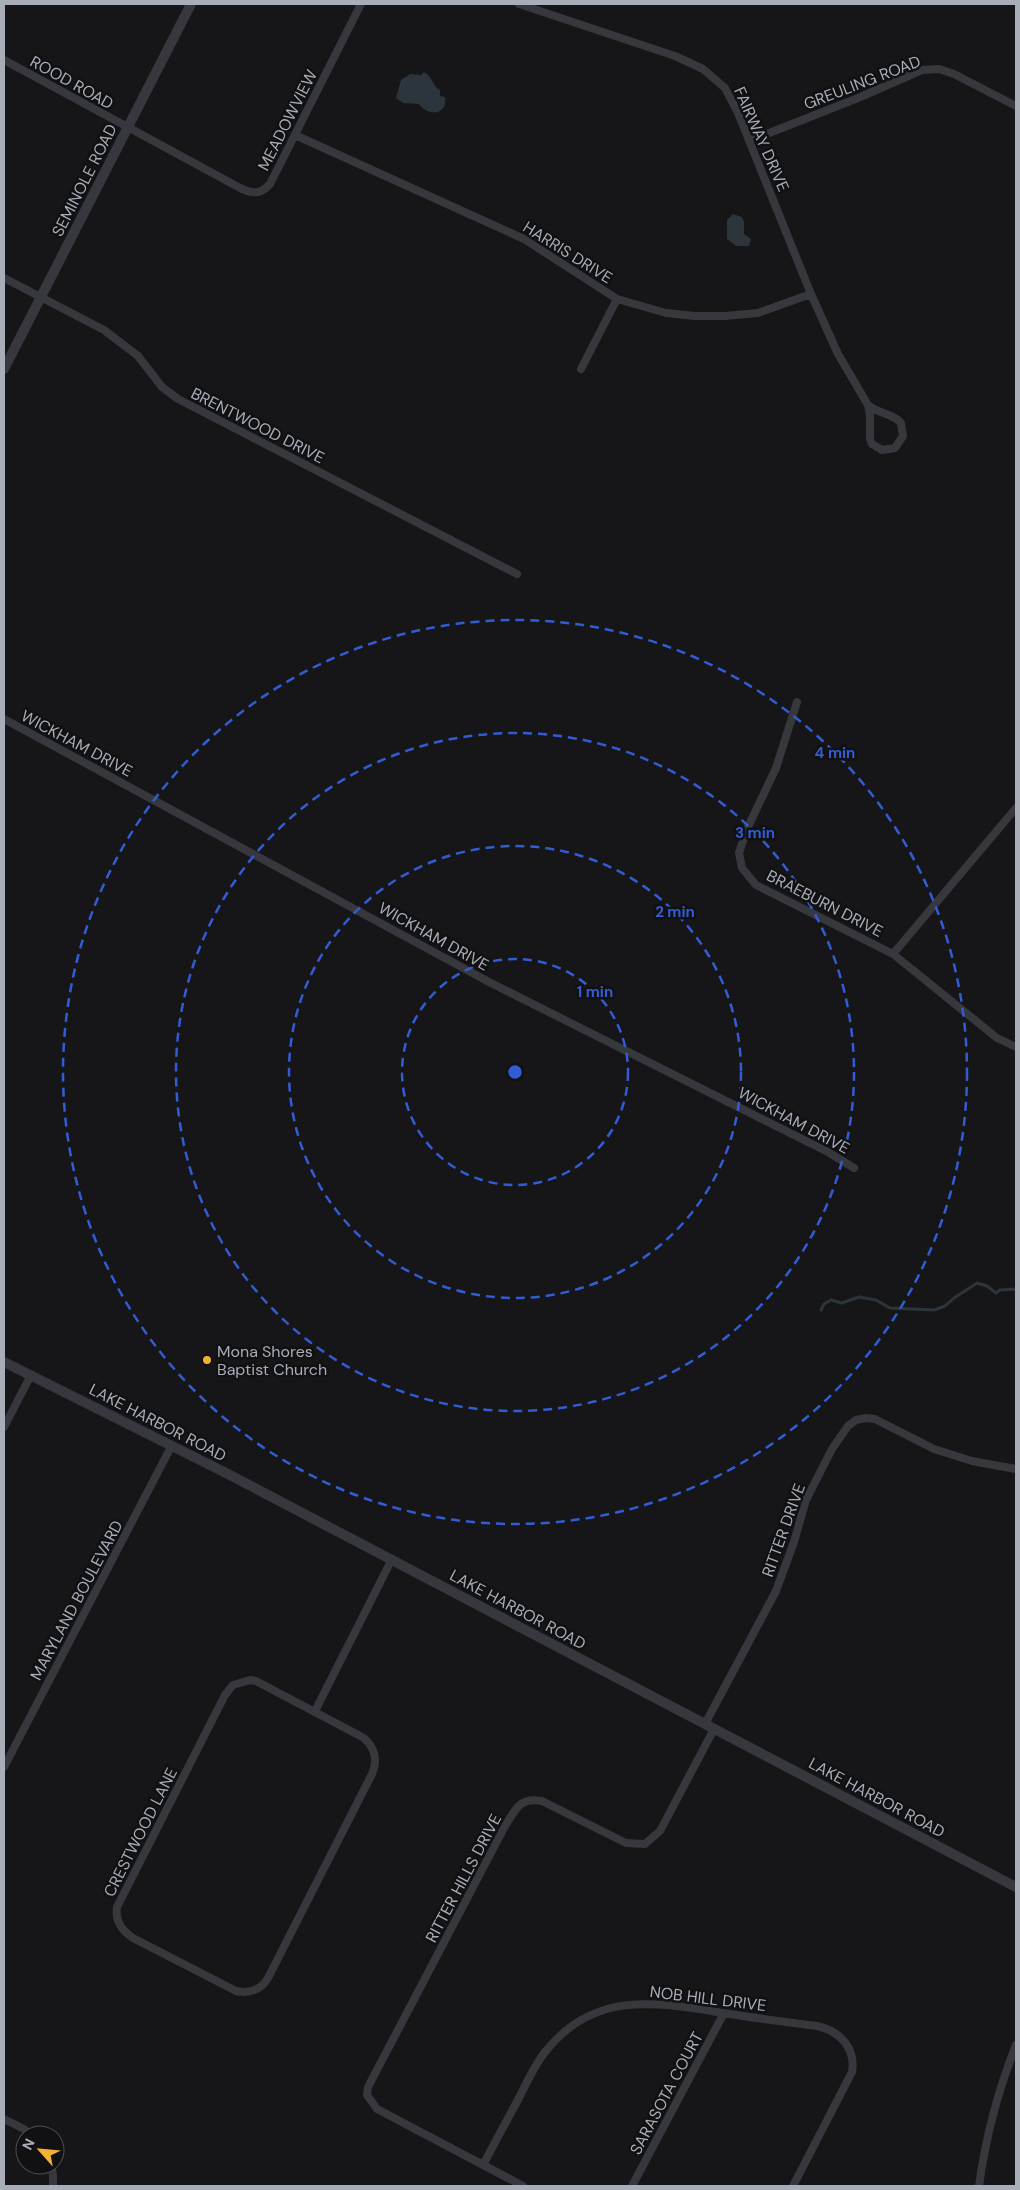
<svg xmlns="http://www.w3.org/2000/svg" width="1020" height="2190" font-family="'DM Sans',sans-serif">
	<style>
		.water { fill: #2c353c }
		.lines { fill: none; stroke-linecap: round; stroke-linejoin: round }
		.stream { stroke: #2c353c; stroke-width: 3 }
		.minor { stroke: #37383d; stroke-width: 8 }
		.tertiary { stroke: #37383d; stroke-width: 10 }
		.ring { fill: none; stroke: #325cd3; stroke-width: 2.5; stroke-dasharray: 9 6 }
		.poi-dot { fill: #f2b134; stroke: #111113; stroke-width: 2 }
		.labels { text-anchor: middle; stroke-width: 5; stroke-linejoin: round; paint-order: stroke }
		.street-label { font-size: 16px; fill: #a8adb8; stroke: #111113 }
		.poi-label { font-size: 16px; fill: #a8adb8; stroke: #111113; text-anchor: start }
		.centre { fill: #325cd3; stroke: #111113; stroke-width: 2.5 }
		.ring-label { font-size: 15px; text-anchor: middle; font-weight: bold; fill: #325cd3; stroke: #111113; stroke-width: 5; stroke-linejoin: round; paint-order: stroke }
	</style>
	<rect width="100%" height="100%" fill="#161618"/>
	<path class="water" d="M424 72C433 77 433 87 440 90V96L445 97C448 115 428 117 419 104L403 103 396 98 401 80 410 74 421 75Z
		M733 214 742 217 744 222V234L751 239 749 246H736L727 239V220Z"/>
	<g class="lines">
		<path class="stream" d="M821 1310 824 1304 831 1300 842 1303 859 1297 876 1300 890 1308 934 1310 945 1306 954 1298 977 1283 987 1286 996 1293 1000 1290 1016 1289"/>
		<path class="minor" d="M519 4 675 56 703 69 725 88 738 113 811 294 838 354 868 405 870 416V439L872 444 882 450 895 448 903 436 901 423C893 413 878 414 868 405
			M4 60 242 189C254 194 261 194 270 184L361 4
			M295 135 524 239 617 299 666 313 695 316H725L758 313 811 294
			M749 141 858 98 922 70 939 69 954 74 1016 106
			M4 278 104 330 138 356 162 387 178 399 517 574
			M581 369 617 299
			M797 702 776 768 747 829 739 853 742 868 756 885 893 954 997 1038 1016 1047
			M4 719 489 982 828 1152 854 1168
			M893 954 1016 808
			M4 1427 31 1375
			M250 1680 256 1681 364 1738C375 1748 378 1761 372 1774L268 1978C261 1990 249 1994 236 1991L133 1938C122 1931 115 1921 117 1907L225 1695 233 1685Z
			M315 1711 392 1559
			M705 1724 776 1591 794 1542 806 1500 832 1449 848 1426 856 1420 866 1418 875 1419 934 1449 972 1461 1016 1469
			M4 1767 172 1445
			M4 2119 24 2129 31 2135
			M51 2165 53 2175V2186
			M483 2165C495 2142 507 2120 519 2098 527 2082 534 2066 545 2052 594 1990 656 2002 723 2013 755 2018 786 2022 817 2026 840 2031 856 2048 852 2072L793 2186
			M523 2186 377 2109 367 2095 368 2087 504 1828C515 1810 519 1797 542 1801L626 1843 645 1844 660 1831 714 1729
			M632 2186 724 2013
			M979 2186C986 2135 997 2093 1016 2045"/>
		<path class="tertiary" d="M4 369 191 4
			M4 1362 226 1473 1016 1887"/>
	</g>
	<g class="ring">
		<circle cx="515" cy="1072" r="113"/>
		<circle cx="515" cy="1072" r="226"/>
		<circle cx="515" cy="1072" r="339"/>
		<circle cx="515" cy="1072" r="452"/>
	</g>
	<circle class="poi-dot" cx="207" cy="1360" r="5"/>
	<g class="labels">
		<g class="street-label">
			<text transform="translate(72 82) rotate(29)" y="6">ROOD ROAD</text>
			<text transform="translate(862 82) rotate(-21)" y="6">GREULING ROAD</text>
			<text transform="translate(287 120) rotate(-63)" y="6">MEADOWVIEW</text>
			<text transform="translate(762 139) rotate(66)" y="6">FAIRWAY DRIVE</text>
			<text transform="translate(84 180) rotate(-63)" y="6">SEMINOLE ROAD</text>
			<text transform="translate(568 252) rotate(32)" y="6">HARRIS DRIVE</text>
			<text transform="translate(258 425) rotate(27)" y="6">BRENTWOOD DRIVE</text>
			<text transform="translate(77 743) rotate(28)" y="6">WICKHAM DRIVE</text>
			<text transform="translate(825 903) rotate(27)" y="6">BRAEBURN DRIVE</text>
			<text transform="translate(434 936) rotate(29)" y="6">WICKHAM DRIVE</text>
			<text transform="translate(794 1120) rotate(28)" y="6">WICKHAM DRIVE</text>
			<text transform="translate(158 1422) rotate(27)" y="6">LAKE HARBOR ROAD</text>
			<text transform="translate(783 1530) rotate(-70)" y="6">RITTER DRIVE</text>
			<text transform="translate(76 1600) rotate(-62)" y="6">MARYLAND BOULEVARD</text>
			<text transform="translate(518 1609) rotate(28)" y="6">LAKE HARBOR ROAD</text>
			<text transform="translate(877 1797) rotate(28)" y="6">LAKE HARBOR ROAD</text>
			<text transform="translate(140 1832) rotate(-63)" y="6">CRESTWOOD LANE</text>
			<text transform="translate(463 1878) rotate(-62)" y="6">RITTER HILLS DRIVE</text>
			<text transform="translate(708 1998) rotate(7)" y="6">NOB HILL DRIVE</text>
			<text transform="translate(666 2093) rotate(-62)" y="6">SARASOTA COURT</text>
		</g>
		<g class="poi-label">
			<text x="217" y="1357">Mona Shores<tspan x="217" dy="18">Baptist Church</tspan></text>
		</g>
	</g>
	<circle cx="515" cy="1072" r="8" class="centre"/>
	<g class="ring-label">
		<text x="835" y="758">4 min</text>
		<text x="755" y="838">3 min</text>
		<text x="675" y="917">2 min</text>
		<text x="595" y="997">1 min</text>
	</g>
	<rect width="1020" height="2190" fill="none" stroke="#a8adb8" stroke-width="10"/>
	<g transform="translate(40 2150) rotate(297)"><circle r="24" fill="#111113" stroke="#4d4f55"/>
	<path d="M0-4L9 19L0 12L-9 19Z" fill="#f2b134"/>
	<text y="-8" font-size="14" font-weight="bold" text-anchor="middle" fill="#a8adb8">N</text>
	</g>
</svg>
